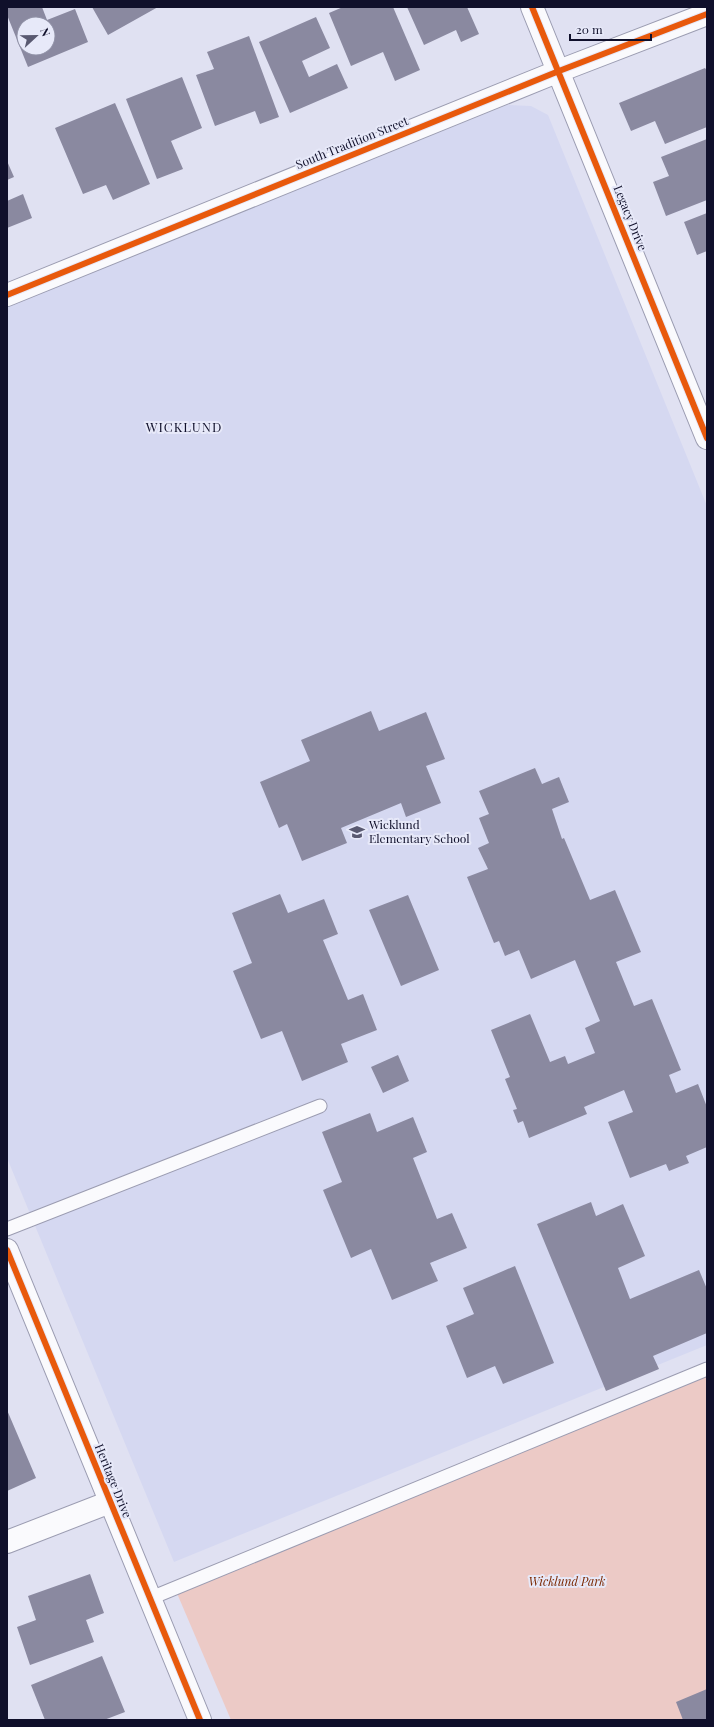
<svg xmlns="http://www.w3.org/2000/svg" width="714" height="1727" font-family="'Playfair Display',serif">
	<style>
		.built { fill: #d5d8f1 }
		.green { fill: #eccac6 }
		.building { fill: #8a89a0; fill-rule: evenodd }
		.lines { fill: none; stroke-linecap: round; stroke-linejoin: round }
		.service-casing { stroke: #9b9cb1; stroke-width: 15 }
		.minor-casing { stroke: #9b9cb1; stroke-width: 24 }
		.tertiary-casing { stroke: #9b9cb1; stroke-width: 24 }
		.service { stroke: #fafafd; stroke-width: 13 }
		.minor { stroke: #fafafd; stroke-width: 22 }
		.tertiary { stroke: #fafafd; stroke-width: 22 }
		.cycleway-casing { stroke: #e7e9f9; stroke-width: 8 }
		.cycleway { stroke: #e8590c; stroke-width: 6 }
		.labels { text-anchor: middle; stroke-width: 4; stroke-linejoin: round; paint-order: stroke }
		.street-label { font-size: 12px; fill: #10102b; stroke: #e7e9f9 }
		.poi-label { font-size: 12px; fill: #10102b; stroke: #e7e9f9; text-anchor: start }
		.park-label { font-size: 12px; font-style: italic; fill: #7a2700; stroke: #e7e9f9 }
		.neighbourhood-label { font-size: 13px; letter-spacing: 1px; fill: #10102b; stroke: #e7e9f9 }
	</style>
	<rect width="100%" height="100%" fill="#e0e1f2"/>
	<path class="built" d="M507 105 531 106 548 115 707 506V1345L174 1562 7 1158V307Z"/>
	<path class="green" d="M707 1375V1720H231L176 1591Z"/>
	<path class="building" d="M7 7H42L47 20 75 9 88 42 28 67 7 15ZM24 24H48V48H24Z
		M92 7H158L108 35Z
		M343 7H393L420 70 395 81 383 52 351 66 329 13Z
		M407 7H467L479 34 461 42 456 30 424 45Z
		M316 17 330 48 302 61 309 77 337 64 348 88 290 113 259 42Z
		M249 36 279 117 260 124 255 111 215 126 196 75 214 69 207 52Z
		M705 68 707 71V127L665 144 655 121 631 131 619 103Z
		M182 77 202 128 171 141 183 169 157 179 126 99Z
		M115 103 150 184 113 200 106 185 83 194 55 128Z
		M707 139V200L666 216 653 182 669 176 661 157Z
		M7 161 14 177 7 180Z
		M23 194 32 218 7 228V201Z
		M707 213V251L697 255 684 222Z
		M371 711 379 731 426 712 445 759 426 766 441 803 406 817 401 803 341 828 347 843 302 861 287 824 279 828 260 782 310 761 301 740Z
		M535 768 542 784 559 777 569 802 552 809 562 839 564 838 590 900 615 890 641 952 616 962 634 1006 652 999 681 1070 669 1075 676 1093 698 1084 707 1107V1147L686 1156 689 1163 669 1171 666 1164 630 1178 608 1122 633 1112 624 1090 584 1107 587 1114 529 1138 523 1121 518 1123 513 1110 517 1109 505 1079 510 1077 491 1030 530 1014 550 1062 565 1056 568 1064 595 1053 585 1028 600 1021 575 960 531 979 519 950 505 956 499 941 494 943 467 877 488 869 478 848 489 843 479 818 489 814 479 791Z
		M280 894 288 913 324 899 338 934 323 940 348 1000 363 994 377 1030 341 1044 348 1062 302 1081 282 1031 261 1039 233 971 252 963 232 913Z
		M408 895 439 970 401 986 369 910Z
		M398 1055 409 1081 383 1093 371 1067Z
		M370 1113 377 1132 413 1117 427 1152 413 1158 437 1219 452 1213 467 1248 430 1263 438 1281 392 1300 371 1249 351 1258 323 1190 342 1182 322 1132Z
		M591 1202 596 1216 623 1204 645 1256 618 1268 630 1299 699 1270 707 1289V1333L653 1356 659 1369 606 1391 537 1224Z
		M515 1266 554 1363 503 1384 495 1366 467 1378 446 1326 474 1314 463 1288Z
		M7 1410 36 1478 7 1491Z
		M90 1574 104 1613 86 1620 94 1642 30 1665 17 1627 36 1620 28 1596Z
		M102 1656 125 1712 104 1720H45L31 1685Z
		M707 1689V1720H683L676 1702Z"/>
	<g class="lines">
		<defs>
			<path id="service" d="M7 1229 320 1106
				M151 1598 707 1369"/>
			<path id="minor" d="M7 295 559 71 707 14
				M7 1542 110 1502"/>
			<path id="tertiary" d="M532 7 707 438
				M7 1250 200 1720"/>
		</defs>
		<use href="#service" class="service-casing"/>
		<use href="#minor" class="minor-casing"/>
		<use href="#tertiary" class="tertiary-casing"/>
		<use href="#service" class="service"/>
		<use href="#minor" class="minor"/>
		<use href="#tertiary" class="tertiary"/>
		<defs>
			<path id="cycleway" d="M532 7 707 438
				M7 295 559 71 707 14
				M7 1250 200 1720"/>
		</defs>
		<use href="#cycleway" class="cycleway-casing"/>
		<use href="#cycleway" class="cycleway"/>
	</g>
	<defs>
		<symbol id="school-bare" viewBox="-9 -9 18 18"><path d="M0-5L7-2L0 1L-7-2ZM-4 1L0 2.5L4 1V4Q0 6-4 4Z" fill="#595971" stroke="#e7e9f9" stroke-width="2.5" paint-order="stroke"/></symbol>
	</defs>
	<g fill-rule="evenodd">
		<use href="#school-bare" x="346" y="821" width="22" height="22"/>
	</g>
	<g class="labels">
		<g class="street-label">
			<text transform="translate(352 143) rotate(-22)" y="4">South Tradition Street</text>
			<text transform="translate(630 218) rotate(68)" y="4">Legacy Drive</text>
			<text transform="translate(113 1481) rotate(68)" y="4">Heritage Drive</text>
		</g>
		<g class="poi-label">
			<text x="369" y="829">Wicklund<tspan x="369" dy="14">Elementary School</tspan></text>
		</g>
		<g class="park-label">
			<text x="567" y="1586">Wicklund Park</text>
		</g>
		<g class="neighbourhood-label">
			<text x="184" y="432">WICKLUND</text>
		</g>
	</g>
	<rect width="714" height="1727" fill="none" stroke="#10102b" stroke-width="16"/>
	<g transform="translate(36 36) rotate(68)"><circle r="19" fill="#e7e9f9" stroke="#9192a7"/>
	<path d="M0-3L7 15L0 10L-7 15Z" fill="#595971"/>
	<text y="-6" font-size="11" font-weight="bold" text-anchor="middle" fill="#10102b">N</text>
	</g>
	<path d="M570 34v6h81v-6" fill="none" stroke="#10102b" stroke-width="2"/>
	<text x="576" y="34" font-size="12" fill="#10102b" stroke="#e7e9f9" stroke-width="3" paint-order="stroke">20 m</text>
</svg>
